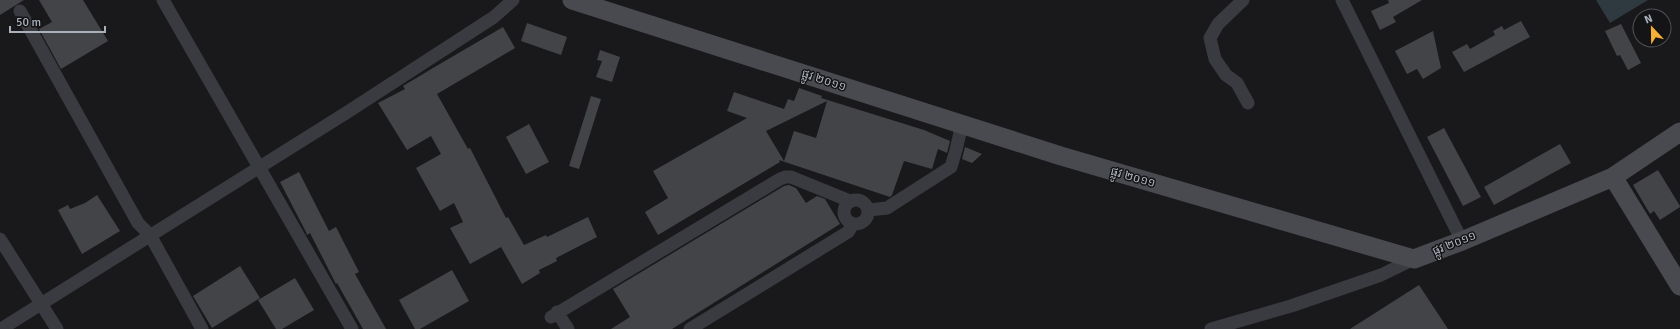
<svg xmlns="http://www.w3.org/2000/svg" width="1680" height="329" font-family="Signika,'Noto Sans Khmer',sans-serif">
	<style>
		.water { fill: #2e3940 }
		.building { fill: #434448; fill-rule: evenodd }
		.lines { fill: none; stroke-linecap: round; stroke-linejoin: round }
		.street { stroke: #3a3b40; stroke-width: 13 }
		.secondary { stroke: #484a50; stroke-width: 19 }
		.labels { text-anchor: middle; stroke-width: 3; stroke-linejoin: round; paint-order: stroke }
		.street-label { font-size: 12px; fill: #abb1bb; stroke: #141416 }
	</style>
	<rect width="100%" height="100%" fill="#19191b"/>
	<path class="water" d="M1596 0H1648L1610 23Z"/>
	<path class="building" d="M0 0H24L0 15Z
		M39 0H83L108 41 61 69 39 29 52 22Z
		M1388 0H1422L1393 17 1396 22 1380 30 1371 11 1389 3Z
		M1521 21 1530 37 1464 72 1452 52 1467 44 1470 49 1495 35 1493 31 1502 26 1504 30Z
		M527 23 567 37 561 55 521 41Z
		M1621 24 1641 63 1628 70 1620 55 1617 56 1605 31Z
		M503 27 515 48 437 94 468 149 470 148 506 218 508 217 524 245 546 235 547 237 588 217 597 237 556 258 557 261 539 270 540 273 522 284 501 247 470 264 450 228 463 222 454 203 440 211 416 168 441 154 431 136 407 150 378 103 405 89 403 86 433 68Z
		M1433 31 1441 68 1423 79 1417 69 1407 74 1395 51Z
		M600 50 620 57 612 82 596 77 602 61 597 60Z
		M799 88 822 96 821 98 924 130 950 141 947 153 938 149 932 169 904 161 892 195 890 197 779 160 780 162 658 235 645 212 668 198 653 171 747 118 727 111 734 92 784 109 788 99 794 101ZM827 101 816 138 794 131 784 161 766 131Z
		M591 96 601 99 579 169 569 166Z
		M529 124 549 162 526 174 506 137Z
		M1444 128 1481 197 1463 206 1427 137Z
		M1560 144 1571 163 1494 205 1484 187Z
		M965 147 982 154 972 163 962 159Z
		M1658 170 1680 206V207L1660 220 1654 211 1650 214 1633 185Z
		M299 172 329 231 336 227 359 272 355 274 386 329H363L337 283 336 284 310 233 307 235 306 232 280 182Z
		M789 185 796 188 806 203 817 196 825 199 840 224 672 329H611L630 317 613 289 784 186Z
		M97 195 120 231 82 254 58 210 68 205 70 209 85 203Z
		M240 266 260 298 212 328 193 296Z
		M452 270 469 301 420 329H415L399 300Z
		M295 278 314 310 282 329H276L258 300Z
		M1419 285 1448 329H1350Z"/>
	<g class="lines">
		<path class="street" d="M163 0 352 329
			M1243 0 1218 24 1210 38 1215 59 1226 75 1237 83 1248 103
			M1342 0 1462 241
			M20 11 138 223 150 235 202 329
			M844 212a12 12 0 1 1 24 0a12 12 0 1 1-24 0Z
			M869 210 887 208 951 167 956 150 962 124
			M0 239 57 329
			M557 312 568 329
			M551 317 780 179 785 177H791L850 201
			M1 329 346 113 494 17 513 0
			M690 329 848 232 853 224
			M1211 329 1291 306 1381 275 1414 259"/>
		<path class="secondary" d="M572 0 1061 156 1414 259 1462 241 1613 177 1680 132
			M1613 177 1680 286"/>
	</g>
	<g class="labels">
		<g class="street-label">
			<text transform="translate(824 80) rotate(18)" y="4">ផ្លូវ ២០១១</text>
			<text transform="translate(1133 177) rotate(16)" y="4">ផ្លូវ ២០១១</text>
			<text transform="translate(1454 243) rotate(-22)" y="4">ផ្លូវ ២០១១</text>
		</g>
	</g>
	<g transform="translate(1652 28) rotate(338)"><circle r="19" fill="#141416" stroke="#505358"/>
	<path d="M0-3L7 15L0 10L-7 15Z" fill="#f6b036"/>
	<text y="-6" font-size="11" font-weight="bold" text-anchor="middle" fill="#abb1bb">N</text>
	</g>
	<path d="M10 26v6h95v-6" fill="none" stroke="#abb1bb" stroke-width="2"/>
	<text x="16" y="26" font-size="12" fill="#abb1bb" stroke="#141416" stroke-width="3" paint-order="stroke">50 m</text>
</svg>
